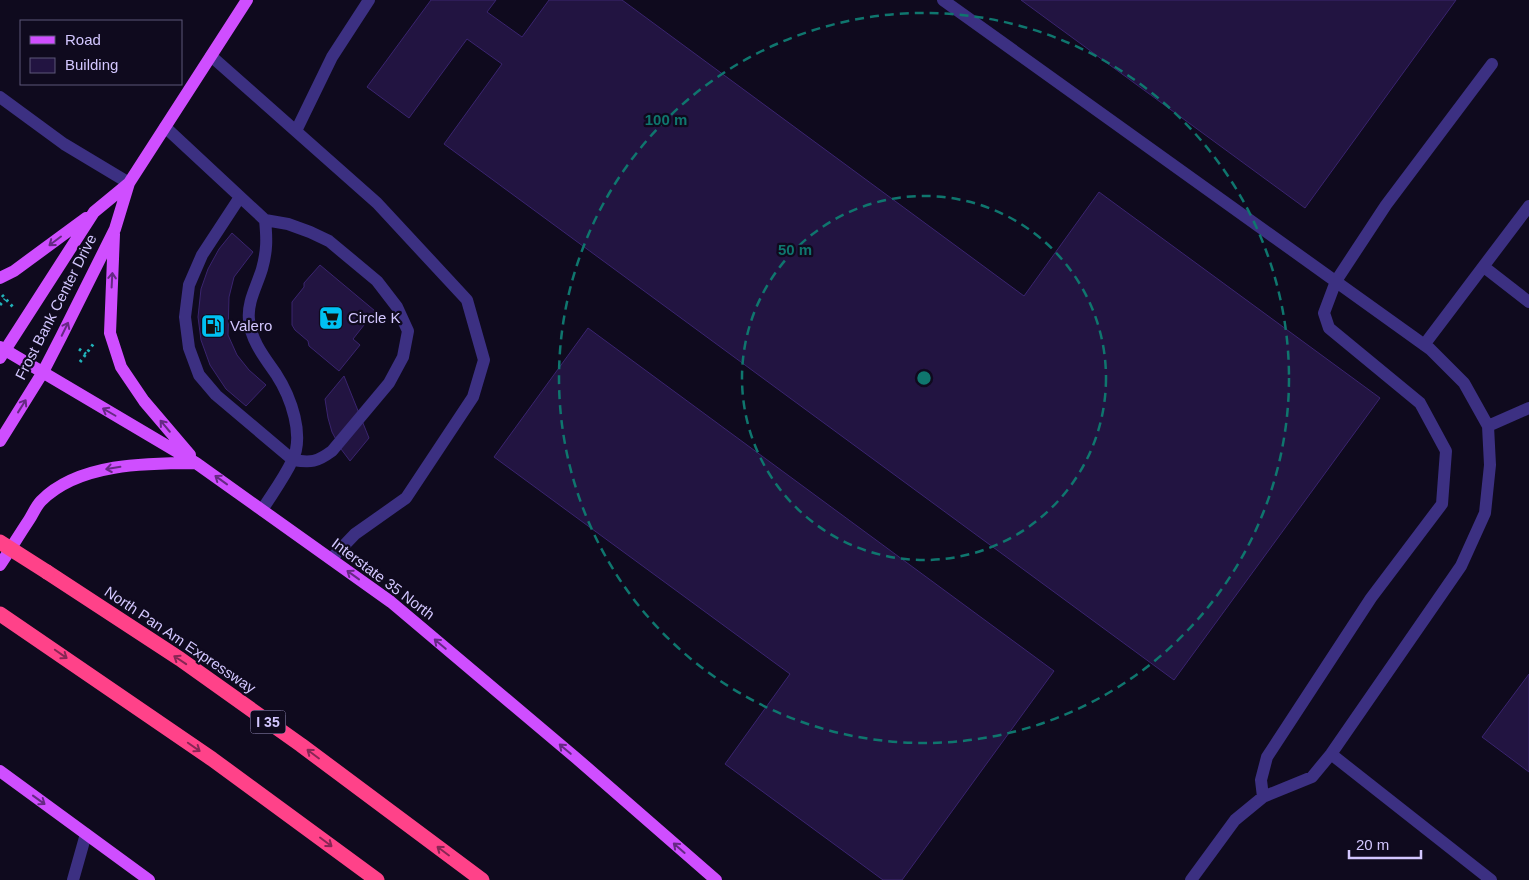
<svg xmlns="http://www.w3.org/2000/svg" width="1529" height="880" font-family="Arial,sans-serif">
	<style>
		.building { fill: #221441; stroke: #3a246f }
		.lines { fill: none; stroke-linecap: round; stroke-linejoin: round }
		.path { stroke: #21b2b9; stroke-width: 3; stroke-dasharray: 2.5 4; stroke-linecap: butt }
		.minor { stroke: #3c3082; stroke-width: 12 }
		.major { stroke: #cf4eff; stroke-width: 12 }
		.highway { stroke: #ff4289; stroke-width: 15 }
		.highway-bridge { stroke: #ff4289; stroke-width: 15 }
		.oneway { stroke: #652983 }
		.oneway2 { stroke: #872654 }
		.ring { fill: none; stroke: #0f766e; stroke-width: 2.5; stroke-dasharray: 9 6 }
		.labels { text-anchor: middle; stroke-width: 4.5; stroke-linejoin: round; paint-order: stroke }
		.shield { fill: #0f0a1e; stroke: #988ebc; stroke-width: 1 }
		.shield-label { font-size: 14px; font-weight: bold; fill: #d3c7ff }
		.street-label { font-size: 15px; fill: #d3c7ff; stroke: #0f0a1e }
		.poi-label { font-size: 15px; fill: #d3c7ff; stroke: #0f0a1e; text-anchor: start }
		.centre { fill: #0f766e; stroke: #0f0a1e; stroke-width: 2.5 }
		.ring-label { font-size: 15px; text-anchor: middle; font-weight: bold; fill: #0f766e; stroke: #0f0a1e; stroke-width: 4.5; stroke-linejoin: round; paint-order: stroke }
	</style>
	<rect width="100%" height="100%" fill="#0f0a1e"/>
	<path class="building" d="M431 0H496L487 12 522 37 549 0H622L1024 296 1099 192 1380 398 1174 680 444 144 502 64 467 39 409 118 367 87Z
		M1021 0H1456L1305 208Z
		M232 233 253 252 234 277 229 297 228 335 237 355 249 370 266 385 246 406 226 389 210 365 201 340 198 317 201 289 208 269 219 249Z
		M320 265 375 311 353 339 360 345 339 371 309 346 308 341 295 330 292 325V302L304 287V283Z
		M588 328 1054 671 902 880H883L725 764 790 674 494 457Z
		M344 376 369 438 350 461 341 449 332 432 328 418 325 399Z
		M1529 674V772L1482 737Z"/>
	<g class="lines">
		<path class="path" d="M2 295 13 307
			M0 305 5 299
			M79 349 86 354
			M80 362 94 343"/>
		<path class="minor" d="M943 0 1430 349 1464 383 1488 426 1490 465 1485 513 1461 566 1331 754 1312 777 1263 797 1235 820 1191 880
			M211 56 377 203 467 300 484 360 473 397 406 498 355 534 331 559
			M0 97 64 144 129 183
			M165 127 265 220C267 239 267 251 262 269 257 286 247 302 249 320 251 341 265 358 276 374 291 397 305 436 292 461 284 478 272 494 262 510
			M296 131 332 57 369 0
			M240 197 202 255 189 285 185 317 189 348 199 375 216 395 293 460C311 463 317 462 332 451L389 383 403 357 408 331 397 307 377 281 329 241 310 232 288 224 265 220
			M1484 267 1529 302
			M1424 345 1529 206
			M1488 426 1529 408
			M1331 754 1491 880
			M1263 797 1261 780 1267 757 1371 598 1442 504 1446 451 1420 403 1329 328 1324 313 1336 281 1386 205 1492 64
			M73 880 86 834"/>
		<path class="major" d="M114 234 110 333 121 367 144 401 190 455
			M0 278 14 271 86 218
			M0 347 196 463 391 602 576 758 716 880
			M0 358 94 212 128 184
			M0 441 43 372 61 337 115 229 129 183 247 0
			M0 565C10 550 19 535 29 520 33 514 36 506 41 501 78 463 147 463 196 463
			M0 771 149 880"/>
		<path class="highway" d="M47 572 180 659 301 745 482 880
			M0 614 212 759 377 880"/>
		<path class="highway-bridge" d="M0 542 47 572"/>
	</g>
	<defs><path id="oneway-shaft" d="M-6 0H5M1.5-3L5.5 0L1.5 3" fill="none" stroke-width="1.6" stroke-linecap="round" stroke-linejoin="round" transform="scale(1.25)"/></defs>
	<g class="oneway">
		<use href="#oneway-shaft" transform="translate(55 241) rotate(143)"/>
		<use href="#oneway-shaft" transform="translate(112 280) rotate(-87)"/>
		<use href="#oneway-shaft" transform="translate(65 329) rotate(-64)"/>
		<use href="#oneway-shaft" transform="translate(22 406) rotate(-58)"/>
		<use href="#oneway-shaft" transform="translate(109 412) rotate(-150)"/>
		<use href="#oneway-shaft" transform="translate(165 426) rotate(-130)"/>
		<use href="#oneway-shaft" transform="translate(113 468) rotate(171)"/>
		<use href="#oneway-shaft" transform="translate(221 480) rotate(-144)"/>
		<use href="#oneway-shaft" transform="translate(353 575) rotate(-144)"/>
		<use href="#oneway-shaft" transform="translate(440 644) rotate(-140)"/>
		<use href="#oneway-shaft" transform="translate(565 749) rotate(-140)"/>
		<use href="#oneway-shaft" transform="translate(39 800) rotate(36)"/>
		<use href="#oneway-shaft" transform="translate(679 848) rotate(-139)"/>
	</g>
	<g class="oneway2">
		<use href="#oneway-shaft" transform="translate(61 654) rotate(35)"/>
		<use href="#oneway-shaft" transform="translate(180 660) rotate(-146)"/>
		<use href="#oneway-shaft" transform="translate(194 747) rotate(35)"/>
		<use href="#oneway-shaft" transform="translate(313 754) rotate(-143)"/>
		<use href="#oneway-shaft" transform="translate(326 842) rotate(37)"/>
		<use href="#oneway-shaft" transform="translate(443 851) rotate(-143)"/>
	</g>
	<g class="ring">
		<circle cx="924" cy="378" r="182"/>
		<circle cx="924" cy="378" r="365"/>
	</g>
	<defs>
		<symbol id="supermarket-square" viewBox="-11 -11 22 22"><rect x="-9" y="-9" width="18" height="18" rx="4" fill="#00c1f2" stroke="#0f0a1e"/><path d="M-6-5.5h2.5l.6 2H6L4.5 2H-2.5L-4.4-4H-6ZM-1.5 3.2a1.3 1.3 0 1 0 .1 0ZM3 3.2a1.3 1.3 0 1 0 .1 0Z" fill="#111"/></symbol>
		<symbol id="fuel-square" viewBox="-11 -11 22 22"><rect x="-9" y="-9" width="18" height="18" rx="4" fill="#00c1f2" stroke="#0f0a1e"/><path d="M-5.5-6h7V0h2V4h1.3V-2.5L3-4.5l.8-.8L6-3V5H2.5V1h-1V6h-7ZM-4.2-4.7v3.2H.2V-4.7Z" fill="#111"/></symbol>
	</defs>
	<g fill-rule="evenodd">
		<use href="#supermarket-square" x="317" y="304" width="28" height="28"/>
		<use href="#fuel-square" x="199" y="312" width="28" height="28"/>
	</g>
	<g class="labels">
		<rect class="shield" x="250.5" y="710.5" width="35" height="23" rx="4"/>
		<g class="shield-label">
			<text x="268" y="727">I 35</text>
		</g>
		<g class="street-label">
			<text transform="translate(56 307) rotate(-63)" y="5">Frost Bank Center Drive</text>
			<text transform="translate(383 579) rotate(37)" y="5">Interstate 35 North</text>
			<text transform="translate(180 640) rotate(34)" y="5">North Pan Am Expressway</text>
		</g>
		<g class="poi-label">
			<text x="348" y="323">Circle K</text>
			<text x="230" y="331">Valero</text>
		</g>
	</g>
	<circle cx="924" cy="378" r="8" class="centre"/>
	<g class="ring-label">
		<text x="666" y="125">100 m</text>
		<text x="795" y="255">50 m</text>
	</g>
	<rect x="20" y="20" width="162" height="65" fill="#0f0a1e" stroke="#5d5678"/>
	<rect x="30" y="36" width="25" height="8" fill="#cf4eff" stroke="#5d5678"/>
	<text x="65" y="45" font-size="15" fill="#d3c7ff">Road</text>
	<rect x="30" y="58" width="25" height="15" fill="#221441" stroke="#5d5678"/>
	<text x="65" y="70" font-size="15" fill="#d3c7ff">Building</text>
	<path d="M1349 850v8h72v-8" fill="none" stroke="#d3c7ff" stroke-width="2.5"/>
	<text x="1356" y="850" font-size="15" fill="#d3c7ff" stroke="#0f0a1e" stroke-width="4" paint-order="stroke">20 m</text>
</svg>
